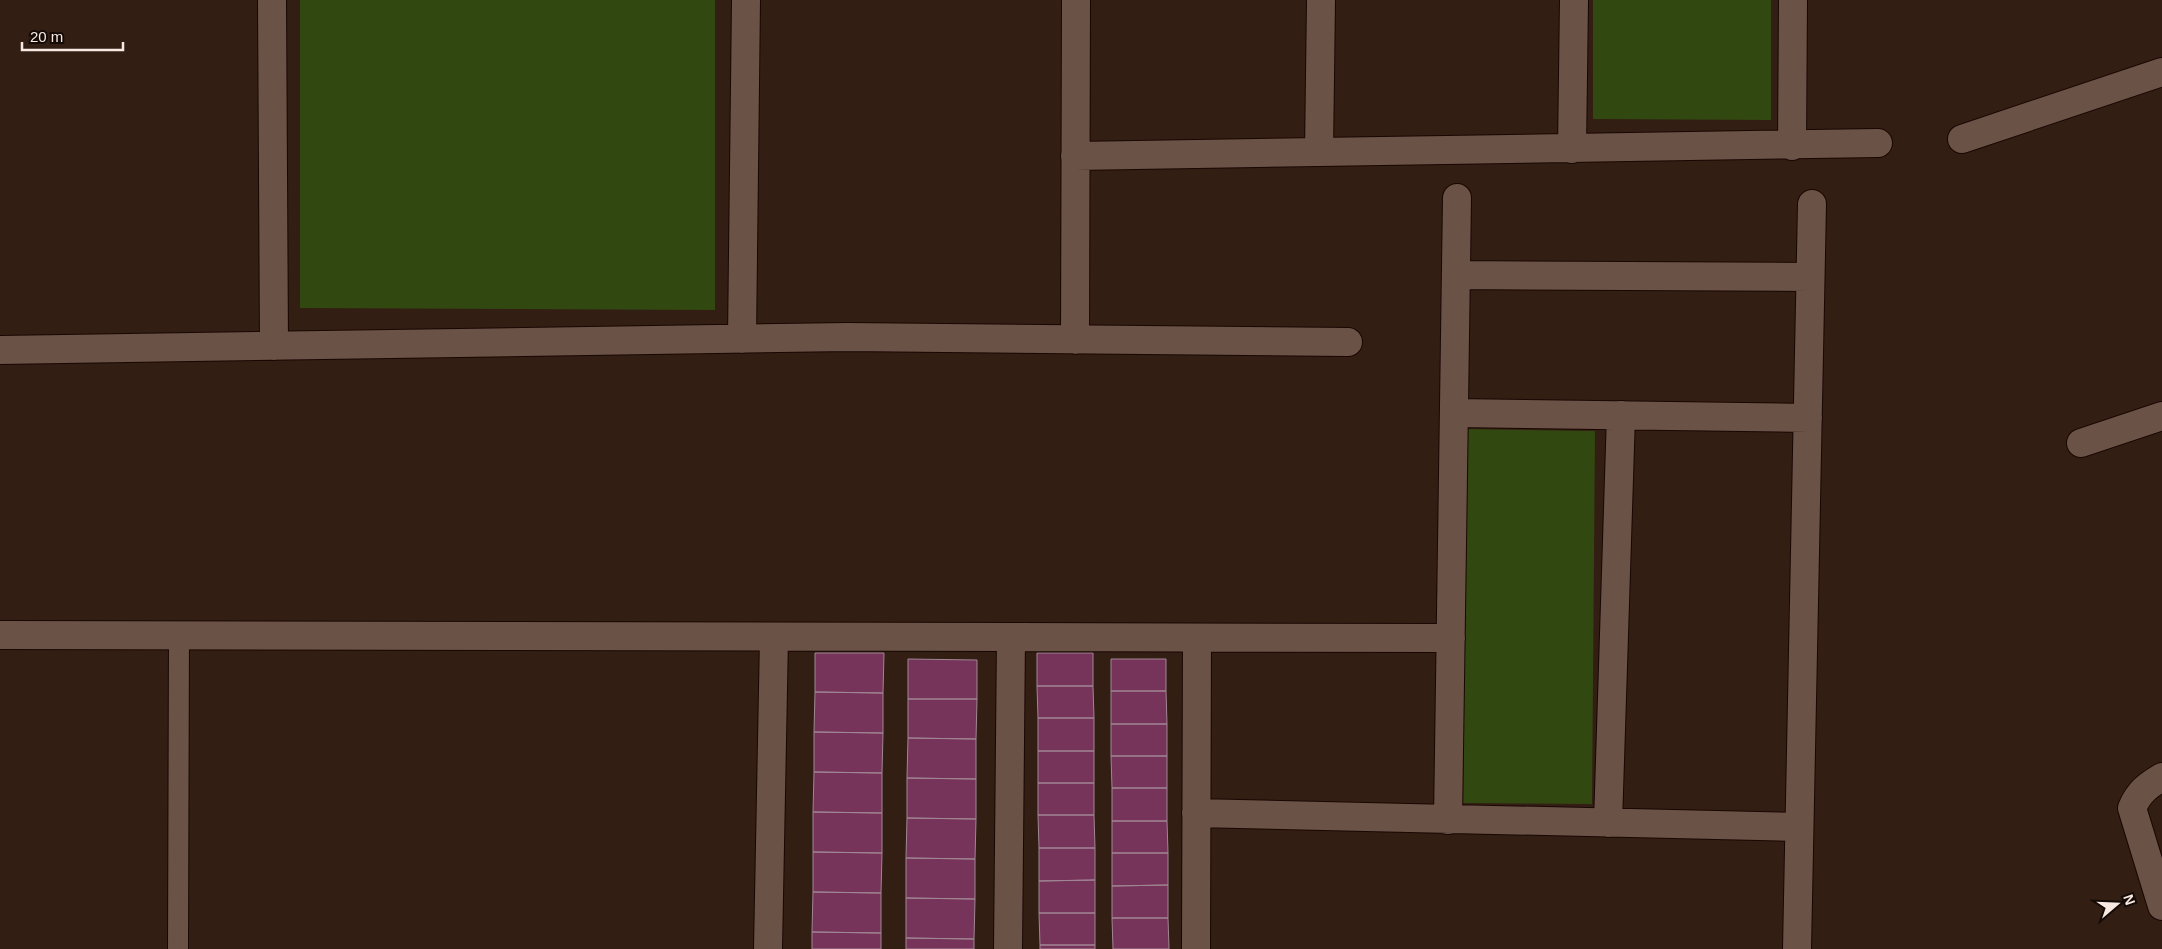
<svg xmlns="http://www.w3.org/2000/svg" width="2162" height="949" font-family="Helvetica,sans-serif">
	<style>
		.green { fill: #324811 }
		.building { fill: #76345b; stroke: #a18694 }
		.lines { fill: none; stroke-linecap: round; stroke-linejoin: round }
		.lane-casing { stroke: #1a0702; stroke-width: 22 }
		.street-casing { stroke: #1a0702; stroke-width: 30 }
		.lane { stroke: #6a5247; stroke-width: 20 }
		.street { stroke: #6a5247; stroke-width: 28 }
	</style>
	<rect width="100%" height="100%" fill="#331e14"/>
	<path class="green" d="M300 0H715V310L300 308Z
		M1593 0H1771V120L1593 119Z
		M1466 429 1595 431 1592 804 1463 803Z"/>
	<path class="building" d="M815 653H884L883 693 815 692Z
		M1037 653H1093V686H1037Z
		M908 659 977 660V699H908Z
		M1111 659H1166V691H1111Z
		M1037 686H1093L1094 718H1038Z
		M1111 691H1166L1167 724H1111Z
		M815 692 883 693V733L814 732Z
		M908 699H977L976 739 908 738Z
		M1038 718H1094V751H1038Z
		M1111 724H1167V756H1111Z
		M814 732 883 733 882 773 814 772Z
		M908 738 976 739V779L907 778Z
		M1038 751H1094V783H1038Z
		M1111 756H1167V788H1112Z
		M814 772 882 773V813L813 812Z
		M907 778 976 779V819L907 818Z
		M1038 783H1094V815H1038Z
		M1112 788H1167V821H1112Z
		M813 812 882 813V853L813 852Z
		M1038 815H1094L1095 848H1039Z
		M907 818 976 819 975 859 906 858Z
		M1112 821H1167L1168 853H1112Z
		M1039 848H1095V880L1039 881Z
		M813 852 882 853 881 893 813 892Z
		M1112 853H1168V885L1112 886Z
		M906 858 975 859V899L906 898Z
		M1095 880V913H1039V881Z
		M1168 885V918H1112V886Z
		M813 892 881 893V933L812 932Z
		M906 898 975 899 974 939 906 938Z
		M1039 913H1095V945H1040Z
		M1112 918H1168L1169 949H1113Z
		M812 932 881 933V949H812Z
		M906 938 974 939V949H906Z
		M1040 945H1095V949H1040Z"/>
	<g class="lines">
		<defs>
			<path id="lane" d="M178 949 179 636"/>
			<path id="street" d="M272 0 274 346
				M1962 139 2162 72
				M1792 146 1793 0
				M1572 149 1574 0
				M1319 152 1321 0
				M1075 156 1878 143
				M1456 275 1810 277
				M742 339 746 0
				M1075 340 1076 0
				M0 350 847 337 1348 342
				M1454 413 1808 418
				M2081 443 2162 416
				M0 635 1451 638
				M2162 777C2147 786 2139 792 2132 808L2162 906
				M1196 813 1799 827
				M1448 820 1457 198
				M1608 823 1621 415
				M768 949 774 637
				M1008 949 1011 637
				M1196 949 1197 638
				M1797 949 1812 204"/>
		</defs>
		<use href="#lane" class="lane-casing"/>
		<use href="#street" class="street-casing"/>
		<use href="#lane" class="lane"/>
		<use href="#street" class="street"/>
	</g>
	<g transform="translate(2117 904) rotate(71)" stroke="#140b07" stroke-width="4" paint-order="stroke">
	<path d="M0-4L9 19L0 12L-9 19Z" fill="#f8e9e2"/>
	<text y="-8" font-size="14" font-weight="bold" text-anchor="middle" fill="#f8e9e2">N</text>
	</g>
	<path d="M22 42v8h101v-8" fill="none" stroke="#f8e9e2" stroke-width="2.5"/>
	<text x="30" y="42" font-size="15" fill="#f8e9e2" stroke="#140b07" stroke-width="4" paint-order="stroke">20 m</text>
</svg>
